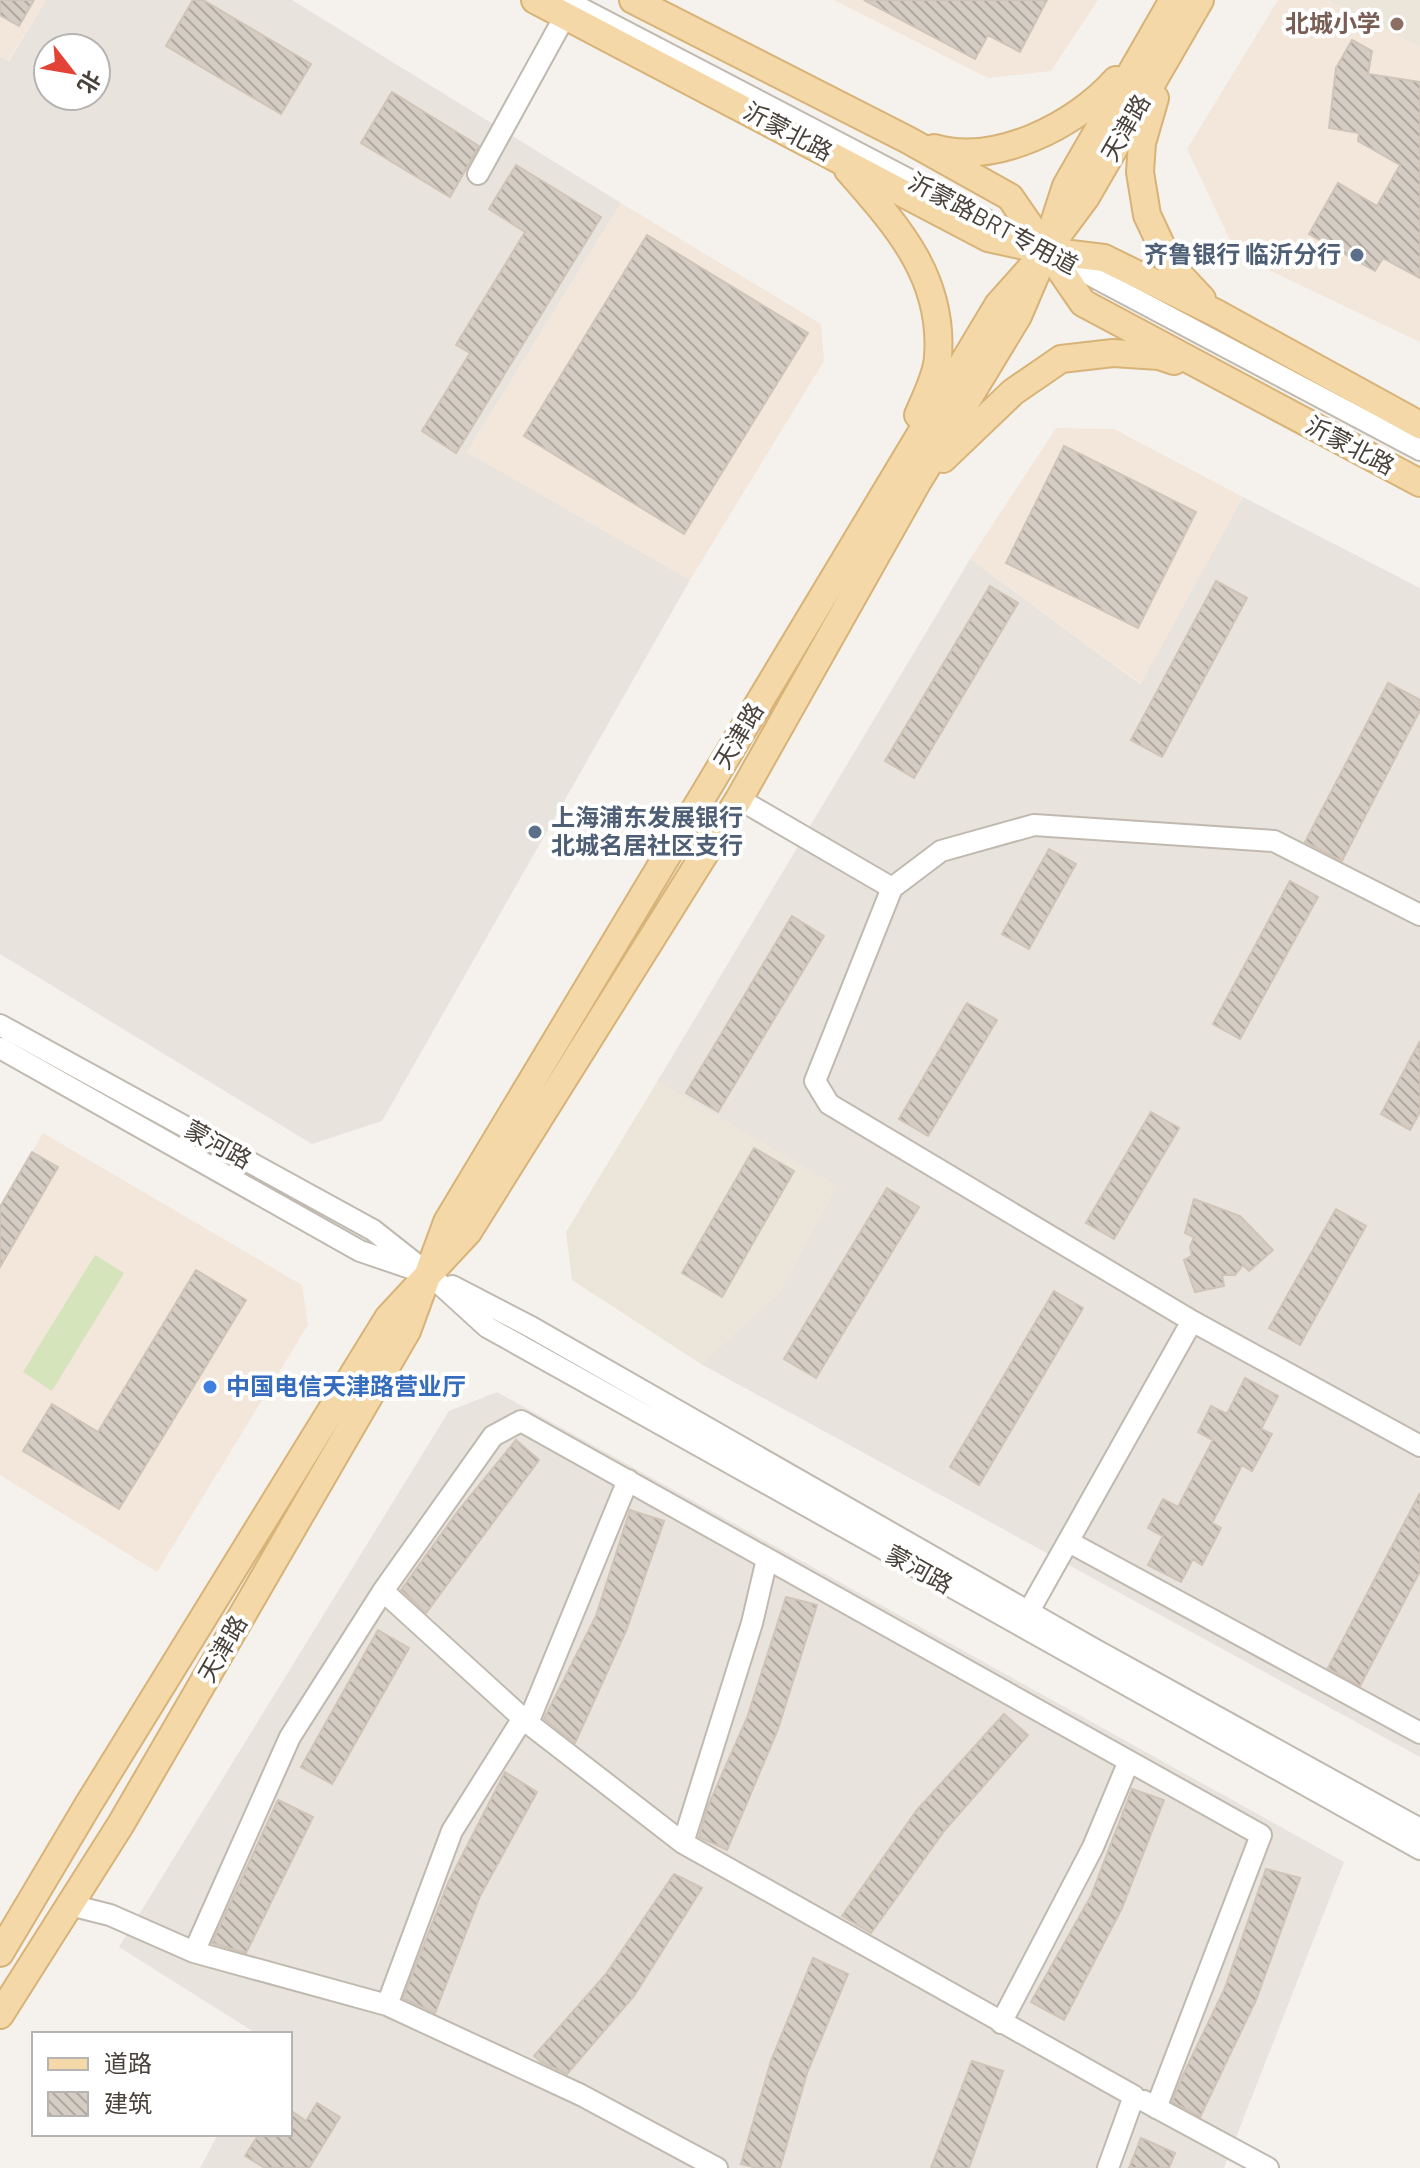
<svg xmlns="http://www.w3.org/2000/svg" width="1420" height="2168" font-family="Barlow,'Noto Sans SC',sans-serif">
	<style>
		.residential { fill: #e8e3dc; fill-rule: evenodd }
		.commercial { fill: #f3e7db }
		.education { fill: #ece5d9 }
		.park { fill: #d5e4bb }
		.building { fill: url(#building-back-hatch); stroke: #cfc4b7; stroke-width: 2 }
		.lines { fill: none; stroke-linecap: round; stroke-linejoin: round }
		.minor-casing { stroke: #c0b9b0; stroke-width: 24 }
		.major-casing { stroke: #d8b378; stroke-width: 30 }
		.minor { stroke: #fff; stroke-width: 20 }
		.major { stroke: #f4d8a7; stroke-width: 26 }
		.education-dot { fill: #8d6e63; stroke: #fff; stroke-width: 3 }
		.service-dot { fill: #5c6f8a; stroke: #fff; stroke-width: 3 }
		.shop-dot { fill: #3f7fe0; stroke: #fff; stroke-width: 3 }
		.labels { text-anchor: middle; stroke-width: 8; stroke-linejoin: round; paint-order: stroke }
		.education-label { font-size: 24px; font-weight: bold; fill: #785e54; stroke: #fff; text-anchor: end }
		.street-label { font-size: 24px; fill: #49423b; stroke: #fff }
		.service-label { font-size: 24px; font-weight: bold; fill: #4e5e75; stroke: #fff; text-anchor: end }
		.shop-label { font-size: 24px; font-weight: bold; fill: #366cbe; stroke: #fff; text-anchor: start }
	</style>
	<defs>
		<pattern id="building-back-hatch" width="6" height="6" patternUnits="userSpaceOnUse" patternTransform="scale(2)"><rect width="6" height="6" fill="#d5cdc4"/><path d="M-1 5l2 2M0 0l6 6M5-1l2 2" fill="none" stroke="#afa8a0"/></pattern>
	</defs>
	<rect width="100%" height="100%" fill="#f5f2ed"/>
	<path class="residential" d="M46 0H292L621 203 467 452 690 580 382 1121 312 1144 0 954V56L9 61ZM48 48H96V96H48Z
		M1243 497 1420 588V1757L701 1364 780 1291 836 1186 657 1082 970 559 1140 684Z
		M497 1392 1344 1862 1224 2168H200L218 2134H290V2034H257L119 1947 449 1411Z"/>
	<path class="commercial" d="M0 0H46L8 61 0 56Z
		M834 0H1098L1051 71 988 78Z
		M1278 0H1328L1420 47V342L1237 255 1187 149Z
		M621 203 821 324 824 361 690 580 467 452Z
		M1056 428 1114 429 1243 497 1141 684 970 559Z
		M43 1133 302 1285 308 1325 157 1572 0 1475V1207Z"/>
	<path class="education" d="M1328 0H1420V47Z
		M657 1082 836 1186 780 1291 701 1364 572 1280 566 1232Z"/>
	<path class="park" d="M95 1255 124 1273 52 1391 23 1372Z"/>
	<path class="building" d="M0 0H34L19 26 0 15Z
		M193 0H203L311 64 281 114 166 46Z
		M864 0H1047L1020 52 988 35 975 59Z
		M1352 40 1372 51 1368 74 1420 82V278L1383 258 1375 271 1309 234 1338 183 1377 206 1400 165 1358 141 1359 133 1329 128 1336 68Z
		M392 92 479 146 450 197 361 143Z
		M516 165 601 217 456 453 422 431 470 353 456 345 525 232 489 209Z
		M647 235 808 333 684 534 524 436Z
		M1064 446 1196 512 1138 628 1006 563Z
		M1216 581 1247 598 1162 757 1131 740Z
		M990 586 1018 603 914 778 885 761Z
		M1388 683 1420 700V710L1342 861 1305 842Z
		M1049 849 1076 864 1029 949 1002 934Z
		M1290 881 1318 897 1240 1039 1213 1024Z
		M792 916 824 936 718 1112 686 1093Z
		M967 1003 997 1020 928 1136 899 1119Z
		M1420 1041V1112L1410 1130 1381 1114Z
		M1151 1112 1179 1128 1114 1239 1086 1223Z
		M754 1148 794 1171 722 1297 682 1273Z
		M32 1152 58 1167 0 1267V1207Z
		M887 1188 919 1207 816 1378 784 1359Z
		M1194 1199 1240 1216 1273 1250 1249 1271 1243 1265 1235 1275H1222L1224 1286 1195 1292 1184 1260 1192 1256 1190 1247 1194 1237 1185 1233Z
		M1336 1209 1366 1226 1300 1345 1269 1328Z
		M196 1270 246 1300 119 1509 23 1451 52 1404 98 1432Z
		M1054 1291 1083 1308 979 1485 950 1467Z
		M1245 1378 1278 1396 1261 1429 1272 1434 1252 1471 1242 1465 1212 1523 1221 1528 1202 1565 1193 1559 1181 1582 1148 1565 1163 1536 1148 1528 1163 1499 1178 1507 1213 1440 1198 1432 1211 1406 1227 1414Z
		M516 1440 539 1460 426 1613 401 1590 458 1511Z
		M1420 1493V1571L1360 1686 1328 1668Z
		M630 1510 664 1521 626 1631 575 1743 544 1719 596 1616Z
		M786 1597 817 1605 778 1729 727 1850 699 1837 708 1806 747 1718Z
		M378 1630 409 1648 332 1784 301 1767Z
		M1004 1714 1028 1735 944 1831 871 1933 842 1916 917 1810Z
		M505 1772 537 1792 480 1896 435 2013 403 1998 448 1883Z
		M1132 1789 1164 1800 1122 1908 1064 2020 1031 2002 1091 1896Z
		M278 1800 313 1817 246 1953 212 1943Z
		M1266 1869 1300 1878 1256 2000 1200 2117 1172 2102 1184 2073 1225 1988Z
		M674 1874 702 1888 634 1996 567 2074 541 2062 534 2056 606 1974Z
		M813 1958 848 1974 807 2073 780 2168H757L741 2164 771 2061Z
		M972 2061 1003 2071 969 2168H931Z
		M317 2103 340 2117 309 2168H265L245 2156 259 2134H290V2110L306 2121Z
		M1141 2138 1175 2153 1169 2168H1129Z"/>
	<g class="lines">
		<defs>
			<path id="minor" d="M565 0 1021 238
				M478 174 565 16
				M1056 257 1420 450
				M739 799 892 888
				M1420 915 1274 841 1034 825 941 851 892 888 815 1081 829 1104 1192 1321 1420 1446
				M0 1025 373 1230 430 1275 487 1327 1420 1849
				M0 1048 360 1251 416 1270
				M452 1286 531 1327 1092 1648 1420 1829
				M1069 1542 1420 1733
				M383 1591 493 1436 521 1421 1261 1835 1156 2108
				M1029 1611 1192 1321
				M528 1723 628 1480
				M683 1843 752 1623 767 1559
				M70 1905 110 1915 194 1952 387 2005 581 2095 717 2168
				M194 1952 290 1737 383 1591 528 1723 683 1843 1134 2096 1108 2168
				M387 2005 452 1831 523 1718
				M1001 2023 1093 1847 1129 1761
				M1144 2101 1268 2168"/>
			<path id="major" d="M535 0 988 238 1046 251 1104 258 1216 313 1420 425
				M633 0 908 140 1010 197 1083 303 1420 483
				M1155 98 1142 143 1140 172 1147 215 1171 266 1202 299
				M934 148C995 166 1075 126 1116 80
				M848 170C897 226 944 277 938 357 937 376 925 398 918 415
				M1052 229 1066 186 1173 0
				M943 459 1013 392 1061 359 1113 353 1159 356 1174 361
				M0 1953 88 1805 388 1318 468 1232 739 799 917 483 1018 316 1036 274
				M0 2015 121 1824 407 1331 447 1222 474 1177 998 305 1046 251 1086 197 1200 0"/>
		</defs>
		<use href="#minor" class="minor-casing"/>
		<use href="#major" class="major-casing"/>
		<use href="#minor" class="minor"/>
		<use href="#major" class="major"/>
	</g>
	<circle class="education-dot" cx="1397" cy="24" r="8"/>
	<g class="service-dot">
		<circle cx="1357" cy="255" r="8"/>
		<circle cx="535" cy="832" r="8"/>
	</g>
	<circle class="shop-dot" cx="210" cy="1387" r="8"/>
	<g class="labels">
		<g class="education-label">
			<text x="1381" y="32">北城小学</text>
		</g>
		<g class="street-label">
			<text transform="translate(1126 128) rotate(-60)" y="8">天津路</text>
			<text transform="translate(788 132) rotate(28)" y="8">沂蒙北路</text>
			<text transform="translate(993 224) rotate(28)" y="8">沂蒙路BRT专用道</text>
			<text transform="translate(1350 446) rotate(28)" y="8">沂蒙北路</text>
			<text transform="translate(739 736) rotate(-59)" y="8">天津路</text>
			<text transform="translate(218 1145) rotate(29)" y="8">蒙河路</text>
			<text transform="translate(919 1570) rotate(29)" y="8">蒙河路</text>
			<text transform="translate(223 1649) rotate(-60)" y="8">天津路</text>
		</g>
		<g class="service-label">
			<text x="1341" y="263">齐鲁银行 临沂分行</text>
			<text x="551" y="826" text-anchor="start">上海浦东发展银行<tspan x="551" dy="28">北城名居社区支行</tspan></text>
		</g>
		<g class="shop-label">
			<text x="226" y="1395">中国电信天津路营业厅</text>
		</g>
	</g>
	<rect x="32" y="2032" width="260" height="104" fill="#ffffff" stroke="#b6b3b1" stroke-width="2"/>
	<rect x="48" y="2058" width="40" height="12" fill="#f4d8a7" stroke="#b6b3b1" stroke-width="2"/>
	<text x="104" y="2072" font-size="24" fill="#49423b">道路</text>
	<rect x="48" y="2092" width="40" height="24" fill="url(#building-back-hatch)" stroke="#b6b3b1" stroke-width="2"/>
	<text x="104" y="2112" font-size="24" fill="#49423b">建筑</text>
	<g transform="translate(72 72) rotate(121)"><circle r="38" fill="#ffffff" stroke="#b6b3b1" stroke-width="2"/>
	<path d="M0-6L14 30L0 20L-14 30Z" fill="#e34336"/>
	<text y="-12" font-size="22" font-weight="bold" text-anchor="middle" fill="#49423b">北</text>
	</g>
</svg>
